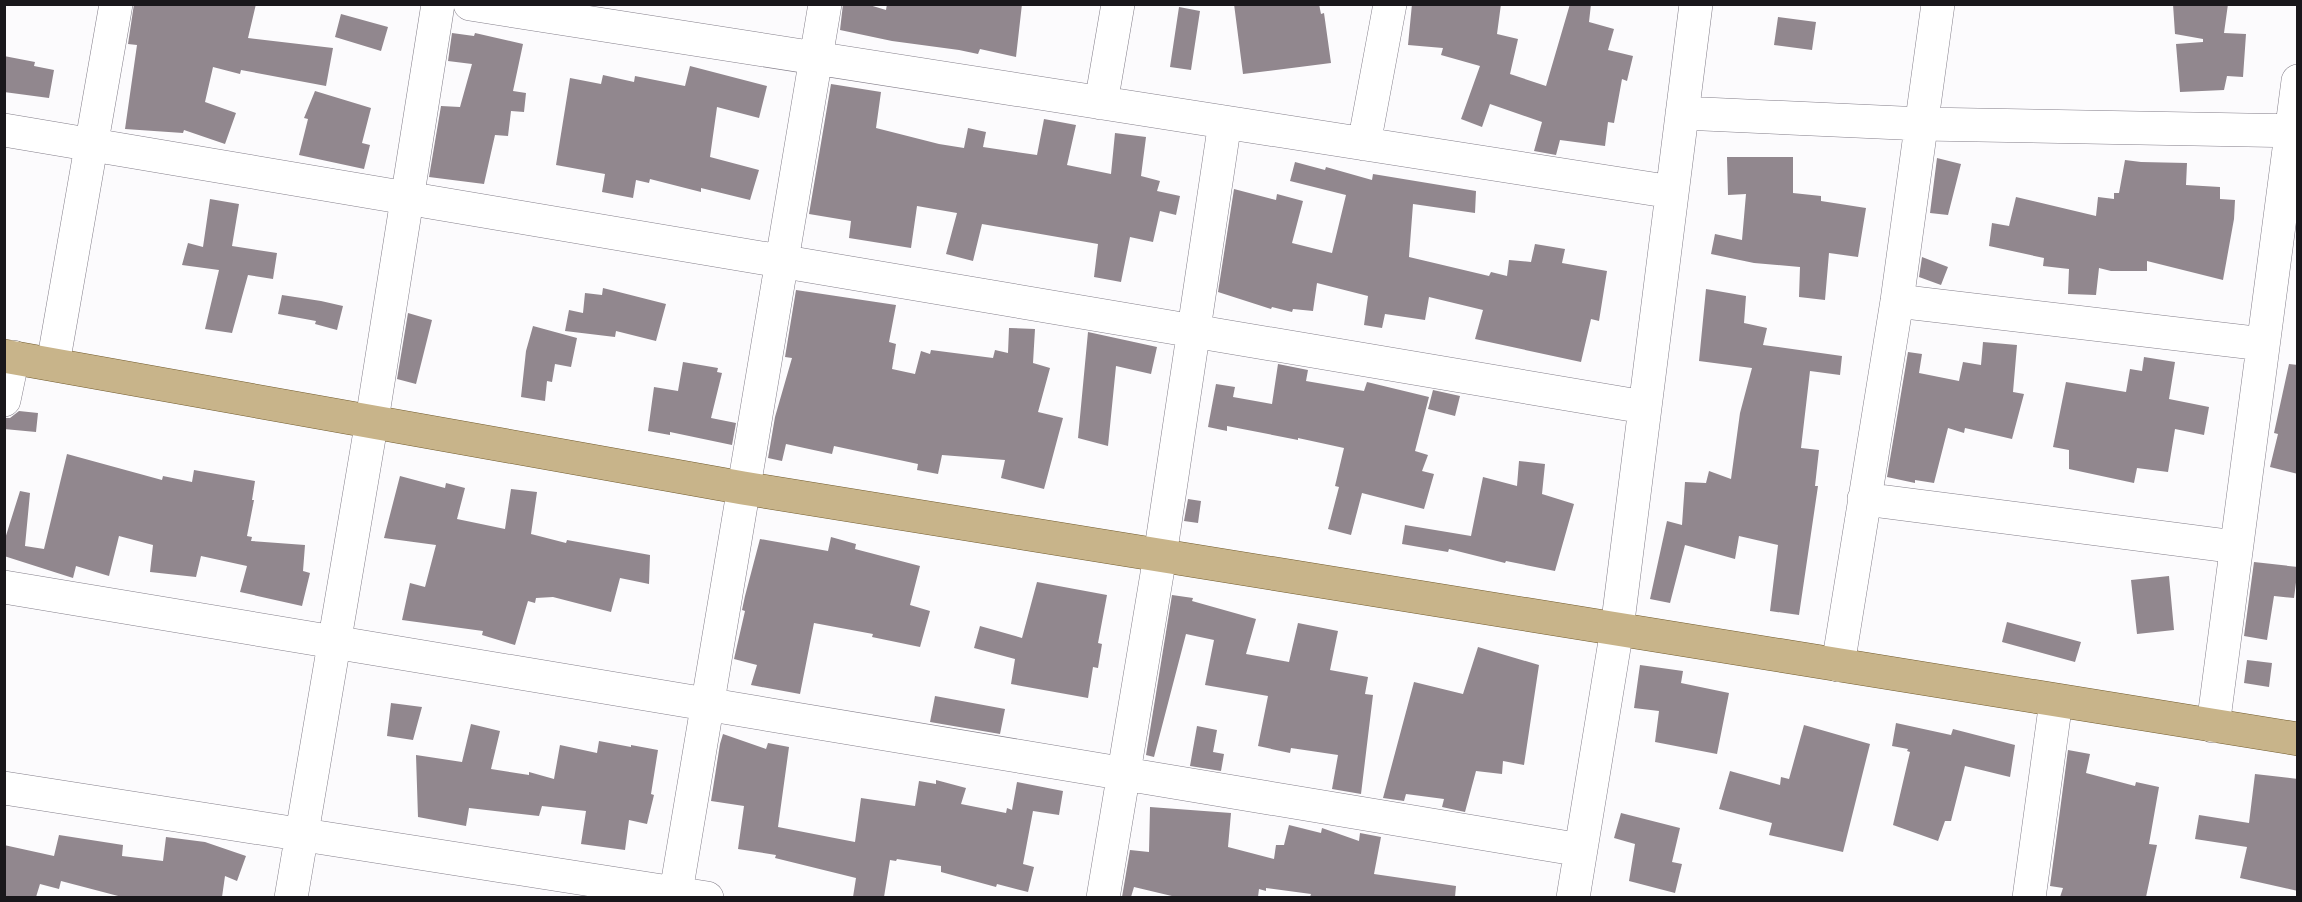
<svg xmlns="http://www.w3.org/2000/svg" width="2302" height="902" font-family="'Varela Round',sans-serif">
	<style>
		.building { fill: #91878e }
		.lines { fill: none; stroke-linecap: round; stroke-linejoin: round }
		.minor-casing { stroke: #847f8a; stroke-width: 34 }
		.major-casing { stroke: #735d30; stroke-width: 34 }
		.minor { stroke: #fff; stroke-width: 33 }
		.major { stroke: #c8b48a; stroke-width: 33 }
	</style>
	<rect width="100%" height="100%" fill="#fcfbfd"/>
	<path class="building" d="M134 4H256L248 38 333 48 326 86 241 70 240 74 213 67 205 102 236 113 225 144 184 130 183 133 125 129 137 45 128 44Z
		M843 4H866L886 10 887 4H1022L1016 57 980 49 978 54 959 50 892 41 840 30Z
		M1234 4H1319L1321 14 1324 13 1331 63 1243 74Z
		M1412 4H1501L1497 34 1518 39 1510 74 1546 86 1570 4H1591L1589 22 1614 29 1608 50 1633 56 1627 81 1622 79 1614 123 1608 122 1605 146 1560 140 1556 155 1534 151 1542 122 1490 104 1482 127 1461 119 1480 66 1441 55 1443 48 1408 45Z
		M2173 4H2228L2224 33 2246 34 2243 77 2227 76 2224 90 2180 92 2176 44 2203 42V39L2175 34Z
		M1179 7 1200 11 1191 70 1170 67Z
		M341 14 388 27 381 51 335 37Z
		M1778 17 1816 22 1812 50 1774 45Z
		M452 33 474 36 475 33 523 44 513 91 526 93 524 112 511 111 508 136 495 135 484 184 429 177 441 106 460 107 472 64 448 61Z
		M4 56 35 62 34 66 54 70 49 98 4 92Z
		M690 66 767 86 759 118 717 107 710 157 759 170 750 200 701 188V192L650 179 649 183 636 180 633 198 602 192 605 174 556 165 570 78 601 84 603 75 634 82 635 76 685 86Z
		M831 84 881 92 876 128 939 144 964 148 968 128 986 132 983 147 1037 155 1044 119 1076 125 1067 165 1111 174 1115 133 1146 137 1141 176 1160 181 1157 191 1180 196 1176 215 1160 211 1153 242 1130 237 1121 282 1094 277 1098 244 982 224 973 261 946 254 957 213 917 206 911 248 849 238 851 221 809 214Z
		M315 91 371 108 362 143 370 145 364 169 299 155 308 119 304 118Z
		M1727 157H1793V193L1821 196V201L1866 208 1858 257 1829 253 1825 300 1799 297 1800 267 1754 263 1711 254 1715 234 1742 240 1746 194 1728 195Z
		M1937 158 1961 164 1948 215 1930 213Z
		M2125 160 2141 162 2187 163 2186 185 2220 187V199L2235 200 2234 219 2223 280 2147 261V271H2111L2099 268 2096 295 2068 294 2069 269 2043 266 2044 258 1989 246 1992 223 2009 226 2016 197 2096 216 2098 197 2114 199V193H2119Z
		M1295 162 1325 170 1326 167 1372 180 1373 174 1476 191 1475 213 1413 204 1409 257 1489 276 1491 272 1507 276 1509 260 1531 262 1535 244 1565 249 1562 263 1607 271 1599 321 1591 319 1581 362 1475 339 1483 310 1429 297 1425 320 1385 314 1382 328 1364 325 1368 296 1317 283 1313 311 1293 309 1292 312 1272 307 1271 309 1218 292 1234 189 1276 200 1277 194 1303 201 1292 243 1332 253 1346 195 1290 181Z
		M210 199 239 204 232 246 277 253 273 279 248 275 232 333 205 329 219 270 182 265 188 243 203 247Z
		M1922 257 1948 267 1941 285 1919 277Z
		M603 288 666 304 656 341 616 331 615 337 565 331 569 310 583 313 585 293 602 295Z
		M1706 289 1746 296 1744 323 1767 328 1763 345 1842 356 1840 375 1810 371 1801 448 1819 450 1815 486H1818L1799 615 1770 611 1778 545 1739 536 1735 559 1685 545 1670 603 1650 599 1667 521 1682 525 1685 482 1706 483 1709 471 1731 479 1740 413 1752 368 1699 361Z
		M796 290 896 305 889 342 896 344 892 369 915 374 921 351 930 354 931 350 993 358 995 350 1008 353 1009 328 1035 329 1033 363 1050 368 1038 412 1063 418 1044 489 1001 478 1005 460 942 455 938 474 917 470 918 464 834 446 832 454 786 444 782 461 768 458 775 417 792 358 785 357Z
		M282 295 321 301 343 306 337 330 315 324 316 321 278 314Z
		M408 313 432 320 416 384 397 379Z
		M533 326 577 338 571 367 555 364 552 382 547 381 545 401 521 397 526 351Z
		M1088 332 1157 347 1151 374 1116 366 1108 446 1078 438Z
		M1983 342 2017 345 2013 392 2024 394 2012 439 1965 428 1964 433 1948 428 1934 483 1915 480V483L1887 477 1908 352 1922 354 1919 373 1959 381 1963 362 1981 365Z
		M2144 357 2175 362 2169 399 2209 407 2204 435 2175 429 2168 472 2137 468 2134 483 2069 469V450L2053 447 2066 382 2126 392 2130 369 2142 371Z
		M683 362 718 368 717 372 722 373 711 418 736 423 732 445 670 432V435L648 431 654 387 678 391Z
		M1278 364 1308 370 1306 381 1364 391 1367 382 1429 397 1415 451 1428 455 1422 471 1434 474 1424 509 1362 493 1351 535 1328 529 1339 487 1335 486 1344 448 1298 438V440L1227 426V431L1208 427 1216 384 1235 387 1233 397 1272 404Z
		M2289 364 2298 365V474L2270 467 2278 434 2274 433Z
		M1433 390 1460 396 1455 416 1428 409Z
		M19 411 38 413 36 432 4 429V418H10Z
		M67 454 162 480 163 476 192 482 194 470 255 481 252 500H254L247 536 252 537 251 541 305 545 303 571 310 573 302 606 240 592 247 566 201 556 196 577 150 572 153 545 119 536 109 576 76 566 73 578 4 556V542L20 491 30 493 25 546 44 549Z
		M1519 461 1545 464 1542 494 1574 504 1555 571 1506 561 1505 563 1449 549 1448 552 1402 544 1405 525 1471 536 1483 477 1517 486Z
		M400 476 445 488 446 483 465 488 457 519 505 529 511 489 537 492 531 534 566 543 567 540 650 555 649 584 620 578 611 612 553 597 536 598 535 603 528 601 515 645 482 635 483 631 402 620 410 583 425 587 436 545 384 538Z
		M1188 499 1201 501 1198 523 1184 521Z
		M831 537 856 544 855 549 920 566 910 605 930 611 920 647 872 637 873 634 814 623 800 694 751 685 757 665 734 659 745 611 742 610 745 596 760 539 828 551Z
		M2254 562 2298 567 2294 598 2274 596 2267 640 2244 636Z
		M2169 576 2174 630 2137 634 2131 580Z
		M1037 582 1107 595 1098 643 1102 644 1098 668 1093 667 1088 698 1011 684 1015 659 974 648 980 626 1022 638Z
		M1172 595 1193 598 1192 601 1256 619 1246 654 1289 662 1298 623 1338 631 1330 670 1368 677 1365 694 1373 695 1361 794 1332 789 1338 755 1291 748 1290 753 1258 746 1268 696 1205 685 1214 640 1186 634 1154 757 1146 755Z
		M2007 622 2081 642 2075 662 2002 642Z
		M1478 647 1539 665 1524 765 1503 761 1502 774 1476 771 1465 812 1442 807 1444 799 1406 794 1404 801 1383 798 1414 682 1463 694Z
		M2247 660 2272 663 2269 687 2244 683Z
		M1640 665 1683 671 1681 683 1729 693 1717 754 1655 742 1659 711 1634 708Z
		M935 696 1005 709 1000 734 930 722Z
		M391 703 422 707 413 740 387 736Z
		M1896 723 1951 735 1953 729 2015 745 2010 777 1965 766 1951 821H1945L1938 841 1893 825 1910 752 1907 751 1908 749 1892 746Z
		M471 724 500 731 491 769 529 775V772L554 779 560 745 597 753 599 741 631 747V745L658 750 651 794 654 795 647 824 629 820 625 850 581 844 586 811 542 806 539 816 469 808 466 826 418 817 416 755 462 762Z
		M1804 725 1870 744 1843 852 1769 835 1772 823 1719 809 1730 771 1780 785 1781 777 1789 779Z
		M1197 726 1217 730 1213 752 1224 754 1221 771 1190 766Z
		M723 734 766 749 768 743 789 747 778 827 855 842 861 798 915 806 919 781 936 784V780L966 788 961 804 1006 813 1007 808 1012 810 1017 782 1063 791 1059 815 1033 811 1023 864 1034 867 1028 892 997 884 996 887 941 872V866L897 859 896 861 890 860 884 897H853L856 878 775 858 776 855 738 849 744 806 711 801 720 744Z
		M2068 750 2090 754 2086 773 2135 786 2136 782 2159 787 2149 844 2157 845 2146 897H2060L2063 888 2050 886Z
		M2255 774 2298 779V891L2240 878 2247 847 2195 839 2199 815 2249 823Z
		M1150 807 1231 813 1228 847 1274 859 1276 845H1284L1289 825 1321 833 1322 828 1359 841 1360 833 1381 837 1374 874 1456 886 1455 897H1310L1311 894 1266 888V891L1259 889 1258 897H1176L1134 887 1131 897H1122L1130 850 1149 852Z
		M1621 813 1680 828 1672 862 1682 864 1675 893 1629 881 1635 844 1614 838Z
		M59 835 123 845 122 856 163 861 166 837 205 842 246 856 237 881 225 876 222 897H122L61 881 59 889 40 884 36 897H4V845L54 856Z"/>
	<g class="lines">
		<defs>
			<path id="minor" d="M470 4 1672 192
				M1101 103 1118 4
				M1682 113 1923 124 2298 131
				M4 130 1644 407
				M1364 144 1390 4
				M1897 301 2263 344
				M53 364 116 4
				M4 400 13 357
				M1864 499 2236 547
				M4 587 1581 850
				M1838 665 1897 301 1938 4
				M2213 726 2298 81
				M4 788 707 898
				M291 898 372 420 438 4
				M675 898 825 4
				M1103 898 1160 556 1225 122
				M1573 898 1617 629 1696 4
				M2029 898 2056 701"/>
			<path id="major" d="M4 356 743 488 2298 739"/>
		</defs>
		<use href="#minor" class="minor-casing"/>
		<use href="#major" class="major-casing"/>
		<use href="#minor" class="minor"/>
		<use href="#major" class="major"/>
	</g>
	<rect width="2302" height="902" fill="none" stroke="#19171b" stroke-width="12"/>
</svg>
